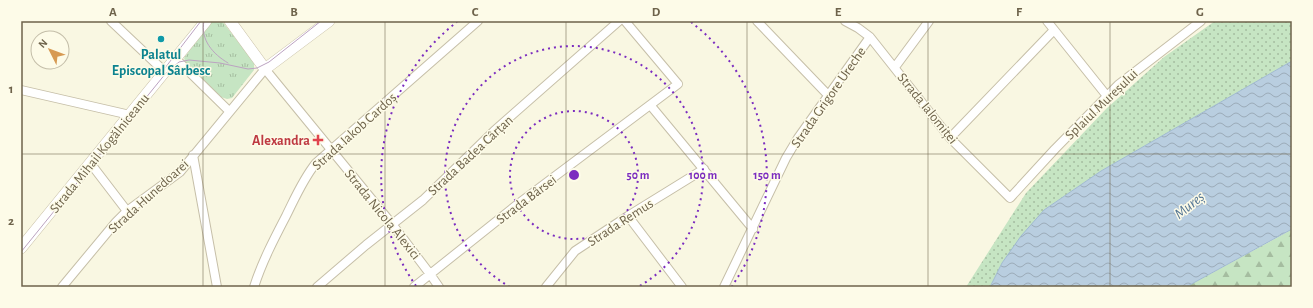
<svg xmlns="http://www.w3.org/2000/svg" width="1313" height="308" font-family="'Alegreya Sans',sans-serif">
	<style>
		.grass { fill: url(#grass-dots) }
		.forest { fill: url(#forest-firs) }
		.park { fill: url(#park-tufts) }
		.water { fill: url(#water-waves); stroke: #a0bad1 }
		.lines { fill: none; stroke-linecap: round; stroke-linejoin: round }
		.street-casing { stroke: #c6bfa8; stroke-width: 10 }
		.secondary-casing { stroke: #c7bea4; stroke-width: 12 }
		.street { stroke: #fff; stroke-width: 8 }
		.secondary { stroke: #fff; stroke-width: 11 }
		.tram { stroke: #bca3c1; stroke-width: 1 }
		.grid { fill: none; stroke: #6e634b; stroke-width: 1; stroke-opacity: 0.55 }
		.ring { fill: none; stroke: #7b2cbf; stroke-width: 2; stroke-dasharray: 2 4 }
		.culture-dot { fill: #0f9aa8; stroke: #fdfbe8; stroke-width: 1.5 }
		.health-dot { fill: #e0444e; stroke: #fdfbe8; stroke-width: 1.5 }
		.labels { text-anchor: middle; stroke-width: 3; stroke-linejoin: round; paint-order: stroke }
		.culture-label { font-size: 14px; font-weight: bold; fill: #0d838f; stroke: #fdfbe8 }
		.street-label { font-size: 14px; fill: #6e634b; stroke: #fdfbe8 }
		.health-label { font-size: 14px; font-weight: bold; fill: #be3a42; stroke: #fdfbe8; text-anchor: end }
		.water-label { font-size: 15px; font-style: italic; fill: #527493; stroke: #fdfbe8 }
		.centre { fill: #7b2cbf; stroke: #fdfbe8; stroke-width: 2 }
		.ring-label { font-size: 12px; text-anchor: middle; font-weight: bold; fill: #7b2cbf; stroke: #fdfbe8; stroke-width: 3; stroke-linejoin: round; paint-order: stroke }
		.neatline { fill: none; stroke: #6e634b; stroke-width: 1.5 }
		.grid-label { font-size: 13px; text-anchor: middle; font-weight: bold; fill: #6e634b }
	</style>
	<defs>
		<pattern id="grass-dots" width="8" height="8" patternUnits="userSpaceOnUse"><rect width="8" height="8" fill="#c6e5c3"/><path d="M2 2h.1M6 6h.1" fill="none" stroke="#a5bda0" stroke-width="1.8" stroke-linecap="round"/></pattern>
		<pattern id="forest-firs" width="22" height="20" patternUnits="userSpaceOnUse"><rect width="22" height="20" fill="#c6e5c3"/><path d="M5 1l3.5 6h-7zM16 11l3.5 6h-7z" fill="#a5bda0"/></pattern>
		<pattern id="park-tufts" width="24" height="20" patternUnits="userSpaceOnUse"><rect width="24" height="20" fill="#c6e5c3"/><path d="M3 7l-1-3M5 7V3M7 7l1-3M15 17l-1-3M17 17v-4M19 17l1-3" fill="none" stroke="#a5bda0"/></pattern>
		<pattern id="water-waves" width="16" height="10" patternUnits="userSpaceOnUse"><rect width="16" height="10" fill="#b9cee0"/><path d="M0 5q4-4 8 0t8 0" fill="none" stroke="#9babb8"/></pattern>
	</defs>
	<rect width="100%" height="100%" fill="#f9f7e2"/>
	<path class="grass" d="M1215 21H1292V61L1101 171 1044 210 1002 263 990 287H966L1026 193 1106 109 1164 57Z"/>
	<path class="forest" d="M1292 229V287H1186L1282 235Z"/>
	<path class="park" d="M211 21H222L254 62V70L232 98 227 99 221 97 187 66 184 58Z"/>
	<path class="water" d="M1292 61V229L1186 287H990L1002 263 1021 236 1044 210 1101 171Z"/>
	<g class="lines">
		<defs>
			<path id="street" d="M111 21 165 72
				M757 21 828 95
				M845 21 858 28 870 37 950 138 1010 198 1055 149 1118 85 1201 21
				M1047 21 1107 96
				M176 59 229 111
				M895 67 929 21
				M21 90 130 115
				M651 106 753 229
				M950 138 1054 30
				M193 155 217 287
				M91 164 127 211
				M628 216 682 287
				M62 287 116 222 127 211 180 172 265 69 392 224 430 274 439 287
				M254 287C262 262 274 239 286 216 295 198 303 179 316 163L478 21
				M317 287 366 245 423 200 494 131 619 21
				M414 287 518 204 678 84 625 21
				M546 287 575 251 628 216 704 169
				M724 287 786 158 798 138 870 37"/>
			<path id="secondary" d="M230 21 265 69 329 21
				M21 248 206 21"/>
		</defs>
		<use href="#street" class="street-casing"/>
		<use href="#secondary" class="secondary-casing"/>
		<use href="#street" class="street"/>
		<use href="#secondary" class="secondary"/>
		<path class="tram" d="M204 21C200 40 213 54 228 63
			M165 68 201 21
			M21 252 166 73 179 62 189 60 220 63 248 69 257 68 269 62 321 21"/>
	</g>
	<path class="grid" d="M203 21V287M385 21V287M566 21V287M747 21V287M928 21V287M1110 21V287M21 154H1292"/>
	<g class="ring">
		<circle cx="574" cy="175" r="64"/>
		<path d="M510 287A129 129 0 1 1 638 287"/>
		<path d="M416 286A193 193 0 0 1 457 22M691 22A193 193 0 0 1 732 286"/>
	</g>
	<circle class="culture-dot" cx="161" cy="39" r="4"/>
	<path class="health-dot" d="M316 134h4v4h4v4h-4v4h-4v-4h-4v-4h4z"/>
	<g class="labels">
		<g class="culture-label">
			<text x="161" y="59">Palatul<tspan x="161" dy="16">Episcopal Sârbesc</tspan></text>
		</g>
		<g class="street-label">
			<text transform="translate(828 97) rotate(-55)" y="5">Strada Grigore Ureche</text>
			<text transform="translate(1101 104) rotate(-44)" y="5">Splaiul Mureșului</text>
			<text transform="translate(928 108) rotate(51)" y="5">Strada Ialomiței</text>
			<text transform="translate(354 131) rotate(-42)" y="5">Strada Iakob Cardoș</text>
			<text transform="translate(99 153) rotate(-51)" y="5">Strada Mihail Kogălniceanu</text>
			<text transform="translate(470 155) rotate(-43)" y="5">Strada Badea Cârțan</text>
			<text transform="translate(148 196) rotate(-42)" y="5">Strada Hunedoarei</text>
			<text transform="translate(526 199) rotate(-37)" y="5">Strada Bârsei</text>
			<text transform="translate(383 214) rotate(51)" y="5">Strada Nicola Alexici</text>
			<text transform="translate(620 222) rotate(-33)" y="5">Strada Remus</text>
		</g>
		<g class="health-label">
			<text x="310" y="145">Alexandra</text>
		</g>
		<g class="water-label">
			<text transform="translate(1189 205) rotate(-39)" y="5">Mureș</text>
		</g>
	</g>
	<circle cx="574" cy="175" r="6" class="centre"/>
	<g class="ring-label">
		<text x="638" y="179">50 m</text>
		<text x="703" y="179">100 m</text>
		<text x="767" y="179">150 m</text>
	</g>
	<rect width="1313" height="308" fill="none" stroke="#fdfbe8" stroke-width="44"/>
	<g transform="translate(50 50) rotate(312)"><circle r="19" fill="#fdfbe8" stroke="#c4bea9"/>
	<path d="M0-3L7 15L0 10L-7 15Z" fill="#d79a53"/>
	<text y="-6" font-size="11" font-weight="bold" text-anchor="middle" fill="#6e634b">N</text>
	</g>
	<rect x="22" y="22" width="1269" height="264" class="neatline"/>
	<g class="grid-label">
		<text x="113" y="16">A</text>
		<text x="294" y="16">B</text>
		<text x="475" y="16">C</text>
		<text x="656" y="16">D</text>
		<text x="838" y="16">E</text>
		<text x="1019" y="16">F</text>
		<text x="1200" y="16">G</text>
		<text x="11" y="93">1</text>
		<text x="11" y="225">2</text>
	</g>
</svg>
